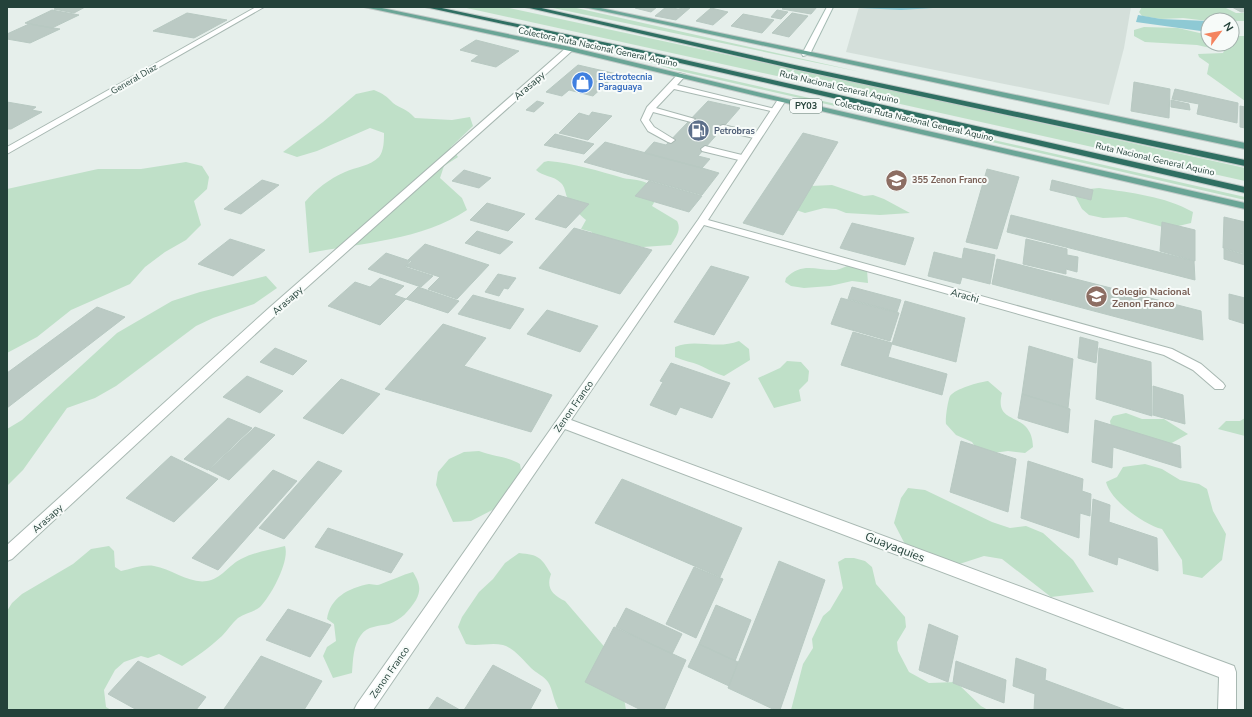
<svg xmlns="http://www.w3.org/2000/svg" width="1252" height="717" font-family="'Nunito Sans',sans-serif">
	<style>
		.built { fill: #d4dfda }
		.green { fill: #bfe0c8 }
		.water { fill: #8ec9d4 }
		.building { fill: #bbcac4; stroke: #b8c9c2 }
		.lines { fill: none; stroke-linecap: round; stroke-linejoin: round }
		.lane-casing { stroke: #a8b8b2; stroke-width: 2 }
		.street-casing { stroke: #a8b8b2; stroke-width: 2 }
		.secondary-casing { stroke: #a4bbb3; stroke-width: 2 }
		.primary-casing { stroke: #c2cac8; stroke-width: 2 }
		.highway-casing { stroke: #c2cac8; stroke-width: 2 }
		.lane { fill: #fff; fill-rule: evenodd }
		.street { fill: #fff; fill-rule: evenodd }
		.secondary { fill: #fff; fill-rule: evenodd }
		.primary { fill: #6aa596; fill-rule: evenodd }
		.highway { fill: #2f6f62; fill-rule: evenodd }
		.labels { text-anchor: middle; stroke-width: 4; stroke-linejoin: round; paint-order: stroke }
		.far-street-label { font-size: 9px; fill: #24423a; stroke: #f7fbf9 }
		.far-shop-label { font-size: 9px; font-weight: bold; fill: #366cbe; stroke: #f7fbf9; text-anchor: start }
		.shield { fill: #f7fbf9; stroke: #637a73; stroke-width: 1 }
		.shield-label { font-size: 9px; font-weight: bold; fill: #24423a }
		.far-service-label { font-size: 9px; font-weight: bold; fill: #4e5e75; stroke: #f7fbf9; text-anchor: start }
		.far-education-label { font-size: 9px; font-weight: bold; fill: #785e54; stroke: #f7fbf9; text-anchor: start }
		.street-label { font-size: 10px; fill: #24423a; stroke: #f7fbf9 }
		.education-label { font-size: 10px; font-weight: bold; fill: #785e54; stroke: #f7fbf9; text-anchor: start }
		.near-street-label { font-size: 12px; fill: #24423a; stroke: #f7fbf9 }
	</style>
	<rect width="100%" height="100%" fill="#e6efeb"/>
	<path class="built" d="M859 7H1131L1124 48 1109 105 846 52Z"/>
	<path class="green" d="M462 7H504L793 69 786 78Z
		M548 7H572L861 72Z
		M1142 7H1224L1236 13H1245V21H1208L1183 18 1161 19 1142 16 1139 12Z
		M1144 27 1178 28 1208 35V44H1232V36H1245V101L1207 74 1209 64 1199 57 1198 54 1223 53 1224 51 1197 45 1145 42 1134 36V30Z
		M647 61 955 131 954 133 671 69Z
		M795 69 1245 168V181L788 79Z
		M374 90C384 94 386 96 393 103 401 109 406 108 415 118L452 120 470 117 473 126 451 147 458 157 444 166 440 178 462 198 467 210C423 240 361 243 309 253L305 202C316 189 329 179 345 172 356 167 370 166 379 157 384 151 384 140 384 133L370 128 317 151 297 157 283 152 323 122 356 94Z
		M967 134 1245 197V200L966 136Z
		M548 161C573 163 599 171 623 178 632 180 642 179 650 185L655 201 652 206 677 221C682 230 675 238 671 245L643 247 591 239 592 232 581 229 586 220C579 214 571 206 567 197 565 192 565 187 561 183 553 175 543 177 536 170L544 162Z
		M186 162 202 166 209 177 207 189 194 201 201 225 186 240 165 252 145 267 130 284 71 310 37 337 7 353V189L98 169H141Z
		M832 185 864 196 873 195 884 199 910 213 880 215 846 213 836 209 824 208 805 213 793 209 811 186Z
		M1099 188C1132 193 1164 196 1193 212L1191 223 1174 227H1163L1126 217 1103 218 1089 215 1082 209 1075 196 1089 189Z
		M851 265 867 270 868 283 852 281 830 286 804 288 791 286 785 282 786 278C803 261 817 271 836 270 841 269 846 266 851 265Z
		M266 276 277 288 254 304 213 318 196 326 116 386 95 398 67 408 23 470 7 486V429L22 420 117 333 172 301 200 292Z
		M739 341 749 349 750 360 724 376C714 373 708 369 699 365 692 362 684 361 675 357V347C696 338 716 350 739 341Z
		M787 361 801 362 809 371 808 381 799 390 801 401 774 408 758 378 780 368Z
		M988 381 1002 393C993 428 1032 409 1033 447L1025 453 1008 451 993 453 976 448 972 442 956 435 946 424C945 419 948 400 950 396 955 389 979 382 988 381Z
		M1126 413 1142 419H1164L1188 434 1159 450 1111 427 1110 421 1113 416Z
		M1245 418V436L1218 429 1226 421H1240Z
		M479 451C495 457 506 456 520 464L522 477 500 506 471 521 453 522 436 485 438 472 449 459 464 452Z
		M1145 464 1162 469 1180 480 1199 484 1207 489 1213 511 1226 534 1222 560 1202 578 1183 574 1182 560 1162 529C1144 525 1110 500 1106 482L1117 477 1123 467Z
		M908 488 925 490 992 522 1010 528 1026 526 1043 533 1073 560 1094 592 1051 597 1002 559 984 556 941 570 922 566 909 552 894 523 901 498Z
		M109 546 114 551 115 567 121 571C131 569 144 564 154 566 172 569 189 584 207 581 221 579 229 565 241 559 255 552 269 550 285 546 290 561 271 596 260 607 254 612 245 613 238 618 232 623 227 631 222 636 209 648 196 657 182 666L159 654 148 658 141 656 124 662 115 670 104 690 106 707 111 710H7V611L12 603 22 594 73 564 91 549Z
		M519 553C539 555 541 557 551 574 546 588 552 595 565 601L608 651 623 692 626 710H559C553 700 553 690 548 682 544 676 536 673 531 668 523 660 514 648 503 645 490 642 478 647 466 644L458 627 462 617 479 592 493 579 505 563Z
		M845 558H854L865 561 872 567 876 584 905 617 906 627 897 642 898 651 909 672 929 683 956 682 981 706 988 710H791L803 664 813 648 812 639 823 616 830 610 843 588 838 562Z
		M413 572C419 582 422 589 416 600 409 611 401 620 389 624 379 626 367 626 361 635 353 645 353 661 352 673L333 678 323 656 327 647 336 641 334 624 327 619C330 598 348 588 369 584 373 584 377 586 381 584 392 580 402 575 413 572Z"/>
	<path class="water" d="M949 7 901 10 860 8 861 7Z
		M1138 15 1161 19 1208 21V32L1136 22Z"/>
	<path class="building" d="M60 7H85L74 13 54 9Z
		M636 7H657L651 12 635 8Z
		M666 7 678 9 691 7 676 20 655 16Z
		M784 7H817L811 14 782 9Z
		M1232 7H1245V12H1241Z
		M711 8 728 12 713 25 696 21Z
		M52 10 79 15 52 28 25 23Z
		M777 10 788 12 781 19 771 17Z
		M187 13 227 20 194 38 153 31Z
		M792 13 808 16 789 37 772 33Z
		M743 14 774 20 762 33 731 26Z
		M29 24 60 29 30 43 7 39V34Z
		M476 40 519 51 496 67 471 61 479 55 460 50Z
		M578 65 617 74 593 96 569 90 562 96 546 92Z
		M1134 82 1170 89 1169 118 1131 111Z
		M1175 89 1238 103 1237 123 1197 114 1199 104 1172 99Z
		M1171 100 1189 104 1190 110 1171 107Z
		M537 101 544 103 534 112 526 110Z
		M708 101 740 108 698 156 710 159 702 168 644 153 654 142 666 145Z
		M7 102 36 107 32 110 42 112 11 129H7Z
		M1240 106 1245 107V128L1240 127Z
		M592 112 612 116 588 140 559 133 579 113 589 116Z
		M803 133 838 142 783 235 743 223Z
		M555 134 594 144 584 154 544 145Z
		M605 142 702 168 719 173 702 195 584 162Z
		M987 169 1019 177 997 249 966 242Z
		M464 170 491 178 479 188 452 181Z
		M262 180 279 185 241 214 224 209Z
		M1052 180 1093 190 1091 200 1050 190Z
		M649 181 702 196 689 212 635 196Z
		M558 195 589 204 566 228 535 219Z
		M487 203 525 214 508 231 470 220Z
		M1011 215 1194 261 1195 280 1007 232Z
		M1224 217 1245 222V254L1223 248Z
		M1162 222 1195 230V261L1160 251Z
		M852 223 914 238 905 265 840 248Z
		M574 228 652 250 620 294 539 268Z
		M477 231 513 242 500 254 465 243Z
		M230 239 265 250 233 276 198 264Z
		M1026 239 1067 249V255L1078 257 1077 272 1066 269V274L1023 264Z
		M425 244 489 265 457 299 428 289 440 277 406 266 412 261 408 260Z
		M964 248 995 255 990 284 962 277 960 284 928 276 934 252 962 259Z
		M1224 249 1245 255V265L1224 259Z
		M386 253 410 261 405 267 433 276 421 287 368 269Z
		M997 259 1201 311 1203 340 992 284Z
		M711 266 749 277 714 335 674 322Z
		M498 274 516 278 508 289 504 288 499 296 485 292Z
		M380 278 404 286 394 295 406 299 380 325 328 306 355 282 370 287Z
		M418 287 459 301 448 313 406 299Z
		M852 287 901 300 897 312 848 299Z
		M1229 294 1245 298V324L1229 319Z
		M473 295 524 309 510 329 458 314Z
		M841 298 899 313 890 341 831 324Z
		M905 301 965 318 956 362 892 344Z
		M97 307 125 317 7 408V373Z
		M547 310 598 326 580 352 527 334Z
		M443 324 486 338 464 366 552 395 531 432 385 389Z
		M853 332 892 343 888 357 947 374 942 395 841 365Z
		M1080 337 1098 342 1096 363 1078 358Z
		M1029 346 1073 359 1068 408 1022 394Z
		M275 348 307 361 293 375 260 362Z
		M1099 348 1151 362 1152 416 1096 399Z
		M671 363 730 383 712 418 680 407 676 415 650 405 663 382 660 381Z
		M247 376 283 391 260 413 223 397Z
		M341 379 380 394 343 434 303 418Z
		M1153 386 1183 395 1185 424 1153 415Z
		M1022 394 1070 409 1068 433 1018 418Z
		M228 418 252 428 208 470 184 459Z
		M1095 420 1180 446 1181 468 1113 447 1112 468 1092 462Z
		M255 427 275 435 229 480 209 470Z
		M961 441 1016 459 1008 512 950 492Z
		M171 456 218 479 174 522 126 498Z
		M318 461 342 471 284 539 259 528Z
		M1028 461 1083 479 1082 491 1091 494 1090 516 1080 513 1079 538 1021 518Z
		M273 470 297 481 218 570 192 558Z
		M622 479 742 528 720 577 595 523Z
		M1093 499 1110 505 1109 522 1157 538 1158 571 1118 557 1117 565 1089 555Z
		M328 528 403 554 391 573 315 547Z
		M779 561 825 580 780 710H775L728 688Z
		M694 567 723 579 696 638 666 624Z
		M716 605 751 620 735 661 699 644Z
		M626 608 682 634 672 654 616 627Z
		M288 609 331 625 310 657 266 640Z
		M929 624 958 636 948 682 919 670Z
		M614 627 686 660 664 710H641L585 682Z
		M699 644 738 662 729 686 688 667Z
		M261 656 322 681 304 710 224 709Z
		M1016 658 1046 669 1045 680 1126 710H1034L1035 694 1013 686Z
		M138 661 206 697 196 710H137L108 694Z
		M956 661 1006 680 1004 703 953 683Z
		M493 665 541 690 530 710H464Z
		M437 697 460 710H428Z"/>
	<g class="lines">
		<defs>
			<path id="lane" d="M679 73 686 75 677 85 779 110 775 112 674 89 656 108 695 119 691 122 653 112 649 120 654 127 675 140 671 143 668 142 648 131 641 120 647 107Z
				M723 125 761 134 762 136 758 139 720 130V126Z
				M705 146 746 156 747 158 743 161 702 151 701 149Z"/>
			<path id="street" d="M256 7H264L7 154V147Z
				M567 47 574 49 277 314 12 559 7 561V545L269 308Z
				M779 98 786 100 708 220 1172 349 1201 364 1223 383 1225 386 1223 389H1215L1193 370 1164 355 704 225 571 420 1234 666 1236 672V710H1218L1219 677 565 429 373 710H354L357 704 698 220Z"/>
			<path id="secondary" d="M827 7H833L810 54 803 56 802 54Z"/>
			<path id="primary" d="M364 7H377L570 47 782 98 1245 203V209L782 102 570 51Z
				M584 7H596L1245 143V149Z
				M520 25H524L580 44 573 46 520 27Z"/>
			<path id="highway" d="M425 7H437L641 50 1245 187V193L641 54Z
				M525 7H537L799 66 1245 160V166L799 70Z"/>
		</defs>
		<use href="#lane" class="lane-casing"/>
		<use href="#street" class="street-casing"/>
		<use href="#secondary" class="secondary-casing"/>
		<use href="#primary" class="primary-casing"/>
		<use href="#highway" class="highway-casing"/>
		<use href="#lane" class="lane"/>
		<use href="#street" class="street"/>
		<use href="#secondary" class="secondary"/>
		<use href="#primary" class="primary"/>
		<use href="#highway" class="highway"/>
	</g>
	<defs>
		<symbol id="shop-disc" viewBox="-11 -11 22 22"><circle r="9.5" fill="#3f7fe0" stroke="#f7fbf9"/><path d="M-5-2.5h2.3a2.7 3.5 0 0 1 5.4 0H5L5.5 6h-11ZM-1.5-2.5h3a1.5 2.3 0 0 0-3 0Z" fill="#fff"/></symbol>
		<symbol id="fuel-disc" viewBox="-11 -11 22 22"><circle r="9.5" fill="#5c6f8a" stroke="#f7fbf9"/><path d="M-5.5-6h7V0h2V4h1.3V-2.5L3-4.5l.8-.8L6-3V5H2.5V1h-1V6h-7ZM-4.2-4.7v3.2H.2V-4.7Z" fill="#fff"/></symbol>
		<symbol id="school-disc" viewBox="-11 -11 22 22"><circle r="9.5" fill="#8d6e63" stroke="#f7fbf9"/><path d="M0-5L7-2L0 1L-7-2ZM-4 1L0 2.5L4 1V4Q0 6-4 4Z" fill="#fff"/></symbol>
	</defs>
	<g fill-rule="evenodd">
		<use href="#shop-disc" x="570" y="70" width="25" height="25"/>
		<use href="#fuel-disc" x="686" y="118" width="25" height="25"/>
		<use href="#school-disc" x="884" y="168" width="25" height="25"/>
		<use href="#school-disc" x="1084" y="284" width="25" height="25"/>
	</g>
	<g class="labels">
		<g class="far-street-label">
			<text transform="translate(598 47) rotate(12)" y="3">Colectora Ruta Nacional General Aquino</text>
			<text transform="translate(134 79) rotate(-30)" y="3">General Diaz</text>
			<text transform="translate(839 87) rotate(13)" y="3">Ruta Nacional General Aquino</text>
			<text transform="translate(914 120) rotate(13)" y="3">Colectora Ruta Nacional General Aquino</text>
			<text transform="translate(1155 159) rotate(13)" y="3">Ruta Nacional General Aquino</text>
		</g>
		<g class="far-shop-label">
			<text x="598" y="80">Electrotecnia<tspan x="598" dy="10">Paraguaya</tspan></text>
		</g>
		<rect class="shield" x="790" y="99" width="32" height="14" rx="3"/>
		<g class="shield-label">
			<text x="806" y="109">PY03</text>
		</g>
		<g class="far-service-label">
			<text x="714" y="134">Petrobras</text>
		</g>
		<g class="far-education-label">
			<text x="912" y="183">355 Zenon Franco</text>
		</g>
		<g class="street-label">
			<text transform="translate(529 85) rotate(-41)" y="4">Arasapy</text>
			<text transform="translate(965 295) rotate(16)" y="4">Arachi</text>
			<text transform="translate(287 300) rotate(-42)" y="4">Arasapy</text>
			<text transform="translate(573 406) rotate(-55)" y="4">Zenon Franco</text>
			<text transform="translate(47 518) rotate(-42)" y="4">Arasapy</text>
			<text transform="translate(389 672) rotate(-55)" y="4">Zenon Franco</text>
		</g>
		<g class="education-label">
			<text x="1112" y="295">Colegio Nacional<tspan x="1112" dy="12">Zenon Franco</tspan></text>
		</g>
		<g class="near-street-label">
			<text transform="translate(895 547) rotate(21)" y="4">Guayaquies</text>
		</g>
	</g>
	<rect width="1252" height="717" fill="none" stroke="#24423a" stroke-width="16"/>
	<g transform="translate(1220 32) rotate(58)"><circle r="19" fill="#f7fbf9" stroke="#a3b1ad"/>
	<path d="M0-3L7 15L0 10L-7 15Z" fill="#f4845f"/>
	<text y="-6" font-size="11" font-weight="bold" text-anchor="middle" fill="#24423a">N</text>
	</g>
</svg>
